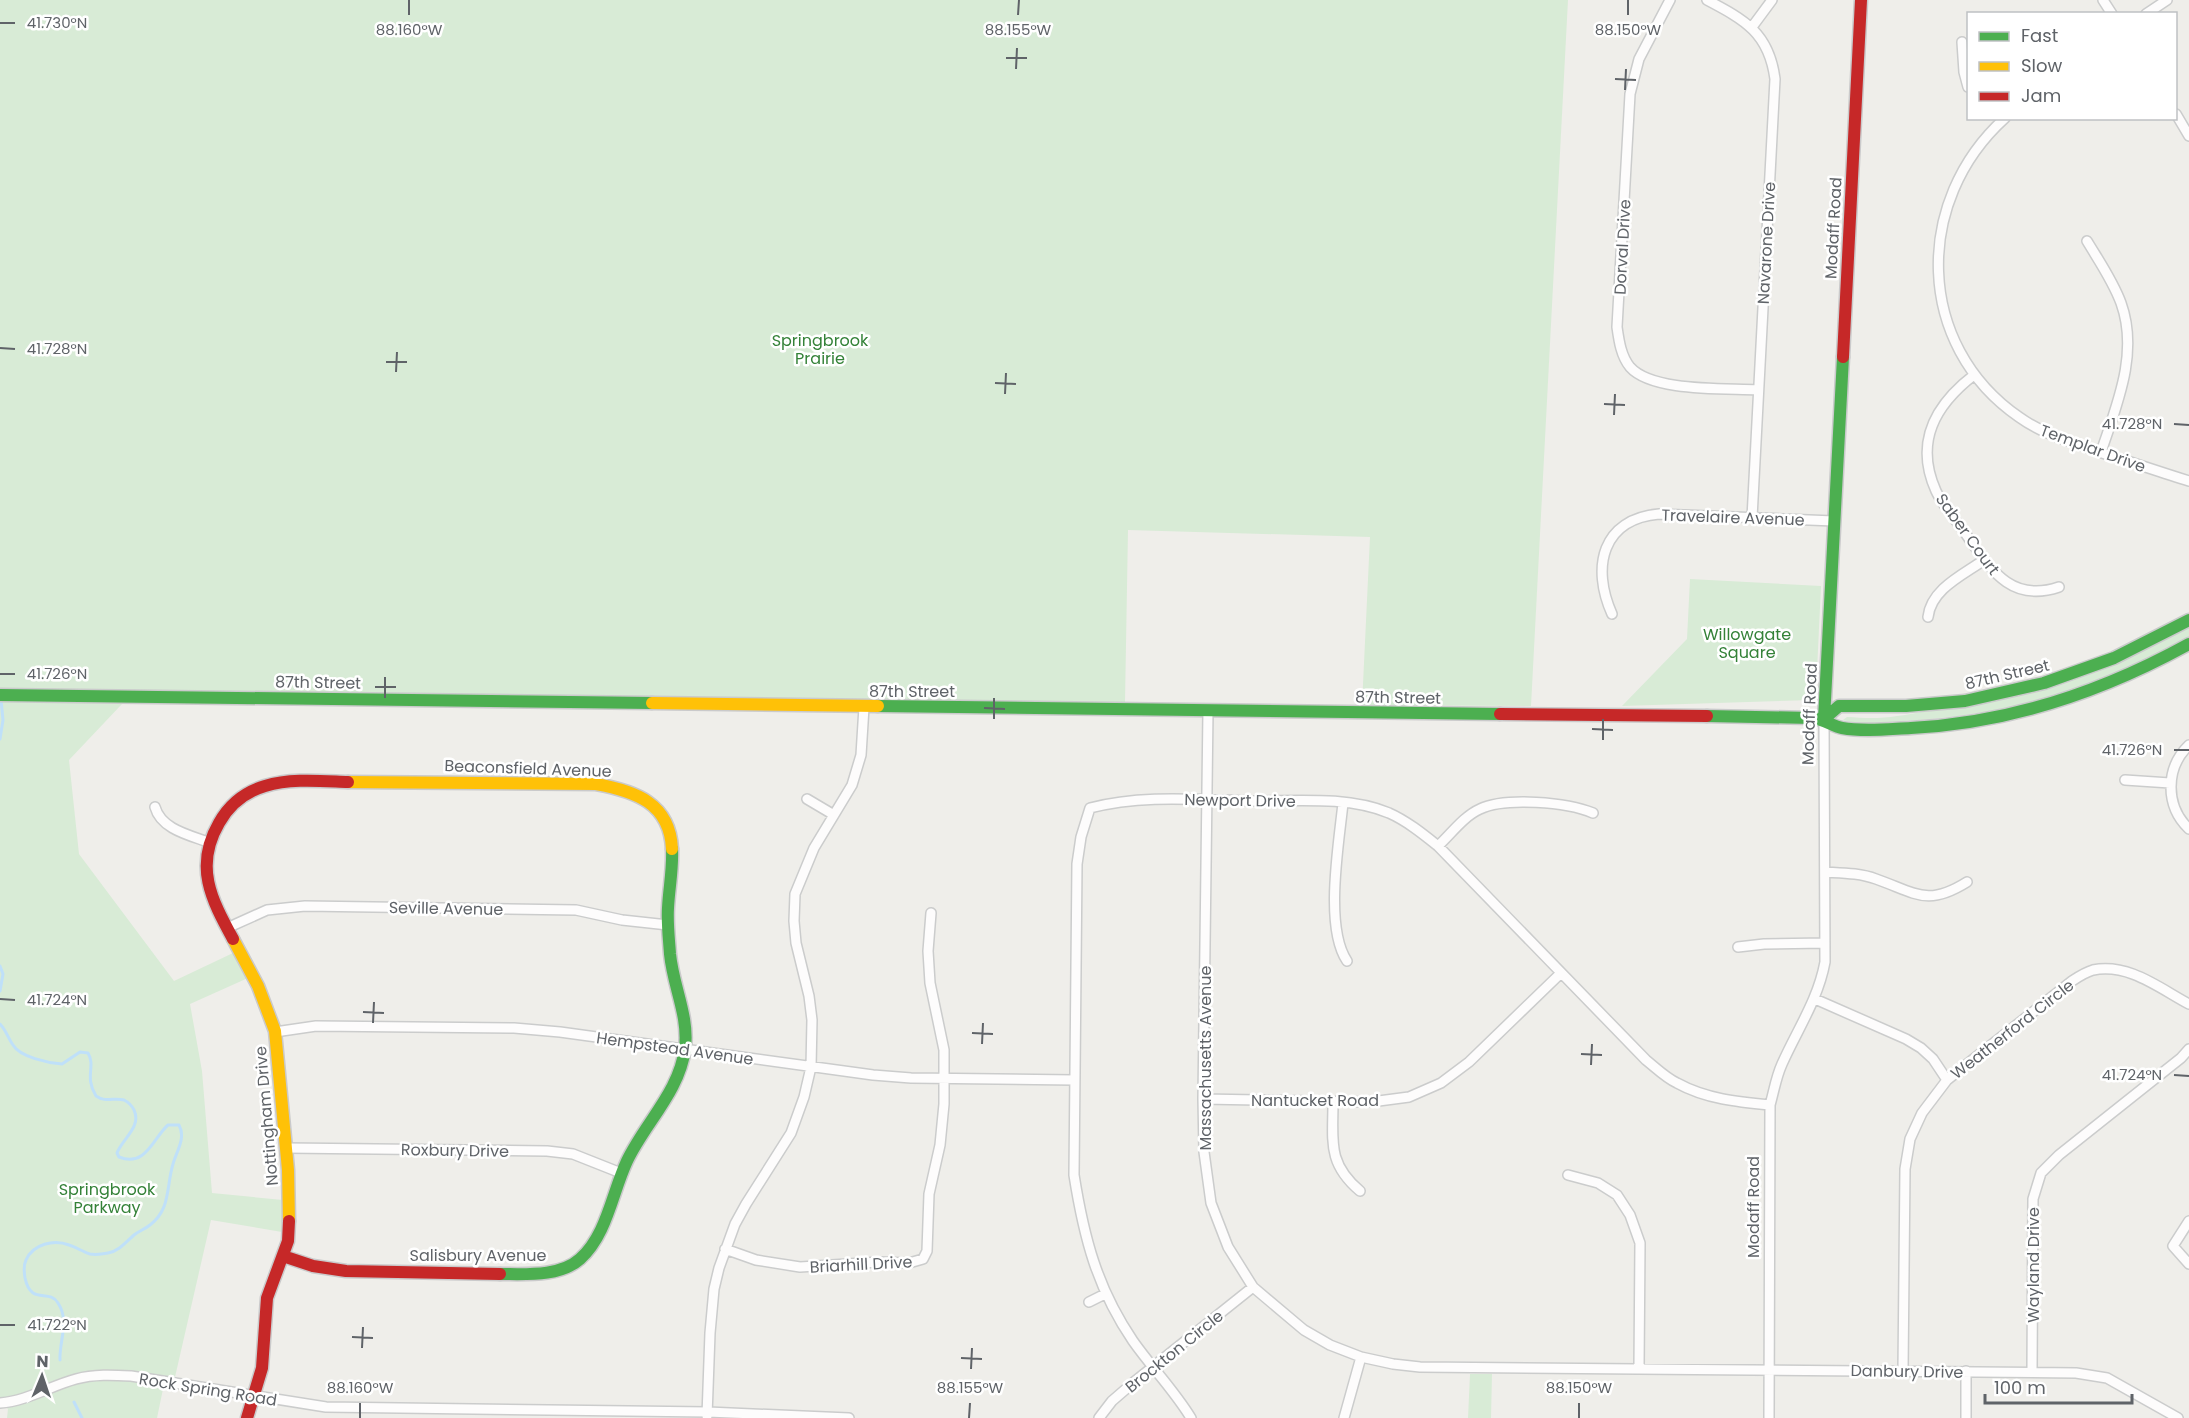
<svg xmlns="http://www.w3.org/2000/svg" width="2189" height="1418" font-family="Poppins,sans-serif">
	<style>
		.green { fill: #d8ebd6 }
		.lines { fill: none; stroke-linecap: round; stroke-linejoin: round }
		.stream { stroke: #bfe0f9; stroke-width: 3 }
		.street-casing { stroke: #cbcccc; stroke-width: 12 }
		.fast-casing { stroke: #cacacb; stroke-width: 15 }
		.slow-casing { stroke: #cacacb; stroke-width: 15 }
		.jam-casing { stroke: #cacacb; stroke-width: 15 }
		.street { stroke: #fdfcfc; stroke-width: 9 }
		.fast { stroke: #4caf50; stroke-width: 12 }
		.slow { stroke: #ffc107; stroke-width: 12 }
		.jam { stroke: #c62828; stroke-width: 12 }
		.ticks { fill: none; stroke: #5f6368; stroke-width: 2 }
		.labels { text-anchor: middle; stroke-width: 5; stroke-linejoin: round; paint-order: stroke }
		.street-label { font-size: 16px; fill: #5f6368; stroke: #fff }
		.park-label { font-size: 16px; fill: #348238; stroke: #fff }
		.ticks-label { font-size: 15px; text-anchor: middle; fill: #5f6368; stroke: #fff; stroke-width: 5; stroke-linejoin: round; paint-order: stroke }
	</style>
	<rect width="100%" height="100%" fill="#efeeea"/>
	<path class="green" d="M0 0H1568L1531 706 1362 705 1370 537 1128 530 1125 702 0 689Z
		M1690 579 1821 586 1816 692 1812 700 1622 706 1687 639Z
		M2189 626V638C2101 689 2003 716 1902 721 1885 722 1860 726 1843 720L1847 717C1863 718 1880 719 1897 716 1908 715 1918 712 1929 711 2021 699 2108 675 2189 626Z
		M0 701 122 704 69 760 79 854 174 981 233 953 248 978 190 1004 202 1071 212 1193 283 1200 282 1232 211 1220 175 1377 163 1389 157 1418H7L8 1409 0 1402Z
		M1470 1374H1492L1491 1418H1468Z"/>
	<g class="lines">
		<path class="stream" d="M0 739 3 720 1 700
			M0 966 3 974 0 991
			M0 1024C6 1030 8 1038 13 1045 20 1057 48 1063 62 1064L80 1052 88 1053C96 1067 84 1076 96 1096 106 1103 114 1097 124 1100 128 1102 132 1106 134 1110 142 1127 122 1139 117 1153L119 1157C146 1168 153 1138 168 1125H179C186 1138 177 1150 173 1164 166 1187 171 1209 150 1225 145 1229 139 1231 134 1235 126 1242 119 1251 108 1253 103 1254 96 1255 90 1254 83 1252 76 1247 69 1245 54 1239 33 1244 26 1260 23 1266 24 1272 25 1278 31 1306 49 1288 58 1303 70 1321 59 1341 60 1360
			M74 1402 82 1418"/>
		<defs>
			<path id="street" d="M1670 0 1639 59 1630 94 1617 327C1619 341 1621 356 1630 367 1652 392 1725 388 1758 390
				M1707 0C1745 20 1769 33 1775 79L1752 518
				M2103 0 2112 14
				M2146 14 2167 0
				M1752 27 1772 0
				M1962 42 1964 72 1968 87
				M2176 114 2189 136
				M2005 118C1913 201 1915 345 2019 417 2044 435 2074 443 2102 453 2131 462 2160 472 2189 481
				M2087 241C2099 261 2113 281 2121 303 2139 353 2117 404 2101 452
				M1974 375C1935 405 1914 442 1936 491 1943 506 1955 519 1965 533 1989 566 2009 604 2059 587
				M1612 614C1591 567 1602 519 1659 514L1834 521
				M1928 617C1931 589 1963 575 1984 560
				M1208 711 1203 1099 1204 1152 1211 1203 1228 1247 1253 1287 1304 1330 1330 1345 1361 1357 1393 1364 1420 1367 2076 1373 2107 1378 2178 1418
				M2189 745C2165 768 2165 806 2189 829
				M2125 780 2170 783
				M807 799 834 815
				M1343 803C1339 843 1324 927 1347 961
				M155 807C161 829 189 835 208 842
				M1438 846C1451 834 1464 816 1480 809 1505 797 1567 802 1593 813
				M1825 872C1842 873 1860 873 1876 879 1916 893 1927 907 1967 882
				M227 928 267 910 305 906 576 910 622 920 668 925
				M1738 947 1764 944 1825 943
				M1815 999 1906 1039 1921 1048 1933 1059 1947 1080
				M275 1032 316 1026 514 1028 560 1032 873 1075 911 1078 1074 1080
				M1203 1099 1371 1102 1409 1097 1441 1083 1469 1062 1561 973
				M1333 1102C1333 1141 1327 1163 1360 1191
				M286 1148 547 1151 573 1154 621 1173
				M1568 1175 1598 1183 1617 1195 1630 1215 1640 1243 1639 1368
				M2189 1221 2173 1246 2189 1264
				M725 1249 756 1260 800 1267 879 1262 909 1263 923 1259 927 1251 929 1194 940 1145 944 1104V1050L930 983 928 951 931 913
				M1089 1302 1105 1294
				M1903 1371 1905 1169 1910 1139 1922 1113 1947 1080 2072 981C2078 977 2086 972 2093 970 2129 963 2159 988 2189 1004
				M1966 1371V1418
				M2032 1372 2033 1199 2041 1173 2059 1155 2181 1058 2189 1049
				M0 1403C27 1401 50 1386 76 1379 94 1374 113 1375 131 1376L326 1407 708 1412 849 1418
				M707 1416 710 1333 714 1289 719 1268 735 1224 746 1204 791 1133 804 1097 811 1067 812 1020 809 996 796 943 794 921 795 894 814 848 852 785 861 755 864 707
				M1099 1418 1112 1401 1134 1382 1253 1287
				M1191 1418C1174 1390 1152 1368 1133 1341 1097 1288 1084 1238 1074 1175L1077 864 1081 837 1090 808C1143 794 1199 800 1254 801 1297 801 1348 796 1389 813 1407 821 1423 834 1438 846L1646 1060C1656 1068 1666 1078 1677 1083 1706 1099 1738 1102 1770 1105
				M1344 1418 1361 1357
				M1769 1418 1770 1105C1774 1091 1776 1077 1782 1064 1797 1030 1818 1000 1825 962L1824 719"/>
			<path id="fast" d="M0 695 652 703
				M878 706 1500 714
				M1707 716 1812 718C1824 719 1832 726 1842 728 1864 732 1889 729 1911 728 2010 723 2102 692 2189 644
				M1824 719 1843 357
				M1824 719 1839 706H1906L1965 701 2044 683 2114 658 2189 620
				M500 1274C525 1274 560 1277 580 1259 607 1235 612 1193 627 1161 645 1123 680 1091 685 1048 689 1016 673 986 670 954 669 939 667 923 668 908 669 888 673 869 672 849"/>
			<path id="slow" d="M652 703 878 706
				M348 782 596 784C635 791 670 803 672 849
				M233 939 258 986 275 1031 288 1170 289 1221"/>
			<path id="jam" d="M1843 357 1861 0
				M1500 714 1707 716
				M233 939C211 899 194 866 219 823 229 805 245 792 265 786 291 778 321 781 348 782
				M283 1256 313 1266 346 1271 500 1274
				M247 1418 262 1368 267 1298 288 1241 289 1221"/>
		</defs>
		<use href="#street" class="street-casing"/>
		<use href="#fast" class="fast-casing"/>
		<use href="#slow" class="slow-casing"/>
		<use href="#jam" class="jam-casing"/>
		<use href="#street" class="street"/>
		<use href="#fast" class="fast"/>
		<use href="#slow" class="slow"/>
		<use href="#jam" class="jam"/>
	</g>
	<path class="ticks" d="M409 15V0M1018 15 1019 0M1628 15V0M0 23H15M1006 58H1027M1016 69 1017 48M1615 79 1636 80M1625 90 1626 69M0 348 15 349M386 362H407M396 372 397 352M995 383 1016 384M1005 394 1006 373M1604 404 1625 405M1614 415 1615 394M2174 424 2189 425M0 674H15M375 687H396M385 698V677M984 708 1005 709M994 719V698M1592 729 1613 730M1603 740V719M2174 750H2189M0 999 15 1000M363 1012 384 1013M373 1023 374 1002M972 1033 993 1034M982 1044 983 1023M1581 1054 1602 1055M1591 1065 1592 1044M2174 1075 2189 1076M0 1325H15M352 1337 373 1338M362 1348 363 1327M961 1358 982 1359M971 1369 972 1348M360 1418V1403M969 1418 970 1403M1579 1418V1403"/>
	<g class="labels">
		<g class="street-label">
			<text transform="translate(1833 228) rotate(-87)" y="6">Modaff Road</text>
			<text transform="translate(1766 243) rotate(-87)" y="6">Navarone Drive</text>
			<text transform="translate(1622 247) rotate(-87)" y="6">Dorval Drive</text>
			<text transform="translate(2093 448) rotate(20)" y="6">Templar Drive</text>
			<text transform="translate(1733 517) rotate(2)" y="6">Travelaire Avenue</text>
			<text transform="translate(1968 534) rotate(54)" y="6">Saber Court</text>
			<text transform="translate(2007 674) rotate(-13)" y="6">87th Street</text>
			<text transform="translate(318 682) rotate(1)" y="6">87th Street</text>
			<text x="912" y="697">87th Street</text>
			<text transform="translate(1398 697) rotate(1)" y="6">87th Street</text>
			<text transform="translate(1809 714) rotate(-88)" y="6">Modaff Road</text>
			<text transform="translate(528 768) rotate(2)" y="6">Beaconsfield Avenue</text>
			<text transform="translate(1240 800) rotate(1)" y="6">Newport Drive</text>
			<text transform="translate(446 908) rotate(1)" y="6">Seville Avenue</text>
			<text transform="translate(2012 1029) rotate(-38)" y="6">Weatherford Circle</text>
			<text transform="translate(675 1048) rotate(8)" y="6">Hempstead Avenue</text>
			<text transform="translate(1205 1058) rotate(-90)" y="6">Massachusetts Avenue</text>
			<text x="1315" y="1106">Nantucket Road</text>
			<text transform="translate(266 1116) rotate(-95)" y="6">Nottingham Drive</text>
			<text transform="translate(455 1150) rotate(1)" y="6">Roxbury Drive</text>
			<text transform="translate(1753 1207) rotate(-90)" y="6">Modaff Road</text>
			<text x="478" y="1261">Salisbury Avenue</text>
			<text transform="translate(861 1264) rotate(-3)" y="6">Briarhill Drive</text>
			<text transform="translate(2033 1265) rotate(-90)" y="6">Wayland Drive</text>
			<text transform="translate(1174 1351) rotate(-39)" y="6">Brockton Circle</text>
			<text transform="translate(1907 1371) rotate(1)" y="6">Danbury Drive</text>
			<text transform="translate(208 1389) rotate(9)" y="6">Rock Spring Road</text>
		</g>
		<g class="park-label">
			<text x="820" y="346">Springbrook<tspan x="820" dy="18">Prairie</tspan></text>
			<text x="1747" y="640">Willowgate<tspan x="1747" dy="18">Square</tspan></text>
			<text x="107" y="1195">Springbrook<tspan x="107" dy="18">Parkway</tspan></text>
		</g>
	</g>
	<g class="ticks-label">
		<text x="57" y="28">41.730°N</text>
		<text x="409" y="35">88.160°W</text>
		<text x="1018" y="35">88.155°W</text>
		<text x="1628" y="35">88.150°W</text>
		<text x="57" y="354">41.728°N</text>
		<text x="2132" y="429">41.728°N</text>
		<text x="57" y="679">41.726°N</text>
		<text x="2132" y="755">41.726°N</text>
		<text x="57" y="1005">41.724°N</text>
		<text x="2132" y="1080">41.724°N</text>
		<text x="57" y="1330">41.722°N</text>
		<text x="360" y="1393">88.160°W</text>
		<text x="970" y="1393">88.155°W</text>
		<text x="1579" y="1393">88.150°W</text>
	</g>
	<rect x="1967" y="12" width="210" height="108" fill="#ffffff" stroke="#bfc1c3" stroke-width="1.5"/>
	<rect x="1979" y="32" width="30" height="9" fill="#4caf50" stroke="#bfc1c3" stroke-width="1.5"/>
	<text x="2021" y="42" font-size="18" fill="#5f6368">Fast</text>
	<rect x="1979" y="62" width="30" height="9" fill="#ffc107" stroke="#bfc1c3" stroke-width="1.5"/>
	<text x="2021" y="72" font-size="18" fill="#5f6368">Slow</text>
	<rect x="1979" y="92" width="30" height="9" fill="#c62828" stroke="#bfc1c3" stroke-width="1.5"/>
	<text x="2021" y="102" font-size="18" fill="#5f6368">Jam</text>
	<g transform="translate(42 1376) rotate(2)" stroke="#ffffff" stroke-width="4.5" paint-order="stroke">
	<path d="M0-4.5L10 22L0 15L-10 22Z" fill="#5f6368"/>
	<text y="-9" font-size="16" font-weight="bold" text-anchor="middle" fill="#5f6368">N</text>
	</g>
	<path d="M1985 1394v9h147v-9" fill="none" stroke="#5f6368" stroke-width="3"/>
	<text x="1994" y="1394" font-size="18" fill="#5f6368" stroke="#ffffff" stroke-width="4.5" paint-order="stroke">100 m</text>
</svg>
